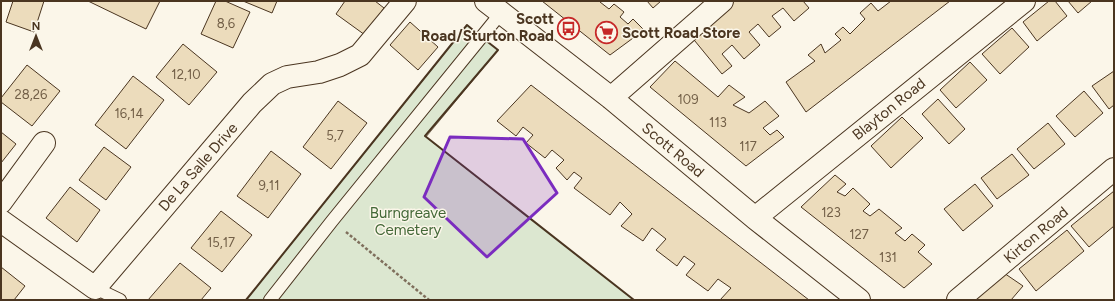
<svg xmlns="http://www.w3.org/2000/svg" width="1115" height="301" font-family="Figtree,sans-serif">
	<style>
		.green { fill: #dce7d0; stroke: #887966 }
		.building { fill: #ecdcbc; stroke: #4a3520 }
		.lines { fill: none; stroke-linecap: round; stroke-linejoin: round }
		.lane-casing { stroke: #4a3520; stroke-width: 14 }
		.street-casing { stroke: #4a3520; stroke-width: 24 }
		.path { stroke: #7f6f5c; stroke-width: 2.5; stroke-dasharray: 3 2; stroke-linecap: butt }
		.lane { stroke: #fbf6e9; stroke-width: 12 }
		.street { stroke: #fbf6e9; stroke-width: 22 }
		.wall { stroke: #4a3520; stroke-width: 2 }
		.marked { fill: #7b2cbf; fill-opacity: 0.2; stroke: #7b2cbf; stroke-width: 3; stroke-linejoin: round }
		.labels { text-anchor: middle; stroke-width: 3; stroke-linejoin: round; paint-order: stroke }
		.number-label { font-size: 13px; fill: #725f47 }
		.poi-label { font-size: 15px; font-weight: bold; fill: #4a3520; stroke: #fbf6e9; text-anchor: end }
		.street-label { font-size: 15px; fill: #4a3520; stroke: #fbf6e9 }
		.park-label { font-size: 15px; fill: #436837; stroke: #fbf6e9 }
	</style>
	<rect width="100%" height="100%" fill="#fbf6e9"/>
	<path class="green" d="M467 25 498 50 426 137 634 300H246Z"/>
	<path class="building" d="M13 1H44L34 32 6 22Z
		M88 1H160L146 29Z
		M216 1H225L250 12 233 48 201 34Z
		M243 1H277L272 13Z
		M345 1H375L384 8 365 35 336 14Z
		M542 1H601L600 2 609 9 614 4 624 12 620 17 628 24 633 19 644 30 610 55Z
		M647 1H661L653 8Z
		M731 1H803L809 8 794 21 783 8 772 16 781 27 769 37 758 24 749 32 760 45 744 59 732 45 722 54 732 66 722 74 690 35Z
		M891 1H950L806 112 786 82 815 61 808 55 821 44 825 53 841 40 835 34 843 27 850 34 865 19 860 13 871 3 878 11Z
		M1049 1H1055L1067 16 1037 41 1023 22Z
		M1068 1H1092L1078 13Z
		M410 22 438 47 418 70 390 45Z
		M1012 28 1029 47 1000 74 982 54Z
		M183 44 217 72 189 105 156 77Z
		M675 61 718 97 729 85 745 97 733 105 749 113 765 101 779 116 763 128 770 135 777 130 784 137 746 166 650 87Z
		M970 62 987 80 956 108 940 90Z
		M27 65 60 91 32 126 1 102V98Z
		M1114 71V105L1109 109 1092 86Z
		M133 76 164 100 126 149 95 125Z
		M531 85 809 300H720L731 288 718 279 708 291 686 275 695 264 684 256 677 266 656 250 666 239 652 228 643 241 621 226 632 214 620 202 610 215 574 188 582 178 574 172 567 180 556 168 564 160 552 150 545 158 526 143 533 135 523 127 516 136 497 121Z
		M1084 91 1103 113 1075 137 1056 116Z
		M938 99 965 129 949 144 922 114Z
		M338 101 367 123 331 169 303 147Z
		M902 117 923 138 891 168 871 146Z
		M1048 123 1065 144 1034 169 1017 149Z
		M1 132 16 144 1 163Z
		M104 147 131 167 106 200 79 180Z
		M271 151 301 174 268 218 237 196Z
		M1012 154 1029 175 997 199 981 178Z
		M835 175 846 184 837 192 845 196 853 188 870 204 863 211 870 216 879 209 902 228 895 233 905 241 912 234 925 245 918 252 932 264 904 288 801 207Z
		M975 184 993 206 963 231 944 209Z
		M70 187 100 210 77 242 46 218Z
		M1114 191V226L1089 247 1071 226Z
		M221 211 252 235 222 272 191 248Z
		M1067 230 1084 251 1036 291 1019 269Z
		M180 263 211 288 201 300H148Z
		M1 267 25 286 14 300H1Z
		M1001 271 1023 286 1011 300H976L979 297 973 295Z"/>
	<g class="lines">
		<defs>
			<path id="lane" d="M95 288 120 300
				M270 300 332 221 501 13"/>
			<path id="street" d="M486 1 611 98 755 218 859 300
				M611 98 722 1
				M1 202 44 143
				M755 218 1024 1
				M1 221 95 288 252 103 272 84 287 77 319 72 340 65 360 55 405 1
				M958 300 1114 169"/>
		</defs>
		<use href="#lane" class="lane-casing"/>
		<use href="#street" class="street-casing"/>
		<path class="path" d="M346 232 429 300"/>
		<use href="#lane" class="lane"/>
		<use href="#street" class="street"/>
		<path class="wall" d="M484 39 498 50 425 136 634 300
			M246 300 467 25 479 35"/>
	</g>
	<path class="marked" d="M450 137 523 139 557 193 487 257 424 197Z"/>
	<defs>
		<symbol id="bus-ring" viewBox="-11 -11 22 22"><circle r="9.5" fill="#fbf6e9" stroke="#c62828" stroke-width="1.5"/><path d="M-5-6H5V4H4V6H2V4H-2V6H-4V4H-5ZM-3.5-4V0h7V-4ZM-3.5 1.2v1.5H-2V1.2ZM2 1.2v1.5H3.5V1.2Z" fill="#c62828"/></symbol>
		<symbol id="supermarket-ring" viewBox="-11 -11 22 22"><circle r="9.5" fill="#fbf6e9" stroke="#c62828" stroke-width="1.5"/><path d="M-6-5.5h2.5l.6 2H6L4.5 2H-2.5L-4.4-4H-6ZM-1.5 3.2a1.3 1.3 0 1 0 .1 0ZM3 3.2a1.3 1.3 0 1 0 .1 0Z" fill="#c62828"/></symbol>
	</defs>
	<g fill-rule="evenodd">
		<use href="#bus-ring" x="556" y="16" width="25" height="25"/>
		<use href="#supermarket-ring" x="594" y="20" width="25" height="25"/>
	</g>
	<g class="labels">
		<g class="number-label">
			<text x="226" y="28">8,6</text>
			<text x="186" y="79">12,10</text>
			<text x="31" y="99">28,26</text>
			<text x="688" y="104">109</text>
			<text x="129" y="118">16,14</text>
			<text x="718" y="127">113</text>
			<text x="335" y="140">5,7</text>
			<text x="748" y="151">117</text>
			<text x="269" y="190">9,11</text>
			<text x="831" y="217">123</text>
			<text x="859" y="239">127</text>
			<text x="221" y="247">15,17</text>
			<text x="888" y="262">131</text>
		</g>
		<g class="poi-label">
			<text x="554" y="24">Scott<tspan x="554" dy="17">Road/Sturton Road</tspan></text>
			<text x="622" y="38" text-anchor="start">Scott Road Store</text>
		</g>
		<g class="street-label">
			<text transform="translate(889 109) rotate(-39)" y="5">Blayton Road</text>
			<text transform="translate(673 150) rotate(40)" y="5">Scott Road</text>
			<text transform="translate(198 167) rotate(-49)" y="5">De La Salle Drive</text>
			<text transform="translate(1036 235) rotate(-40)" y="5">Kirton Road</text>
		</g>
		<g class="park-label">
			<text x="408" y="218">Burngreave<tspan x="408" dy="17">Cemetery</tspan></text>
		</g>
	</g>
	<rect width="1115" height="301" fill="none" stroke="#4a3520" stroke-width="4"/>
	<g transform="translate(36 36)" stroke="#fbf6e9" stroke-width="3" paint-order="stroke">
	<path d="M0-3L7 15L0 10L-7 15Z" fill="#4a3520"/>
	<text y="-6" font-size="11" font-weight="bold" text-anchor="middle" fill="#4a3520">N</text>
	</g>
</svg>
